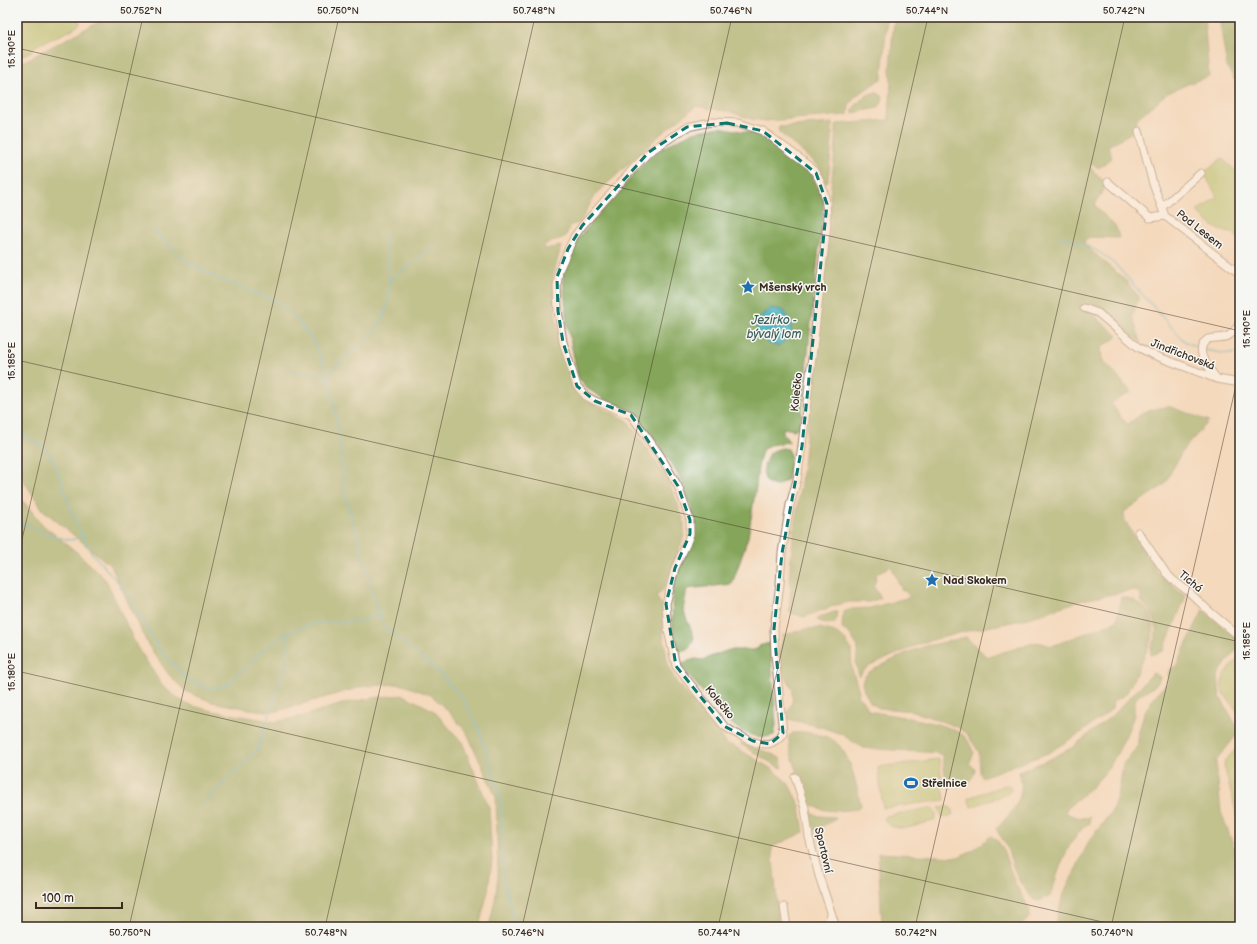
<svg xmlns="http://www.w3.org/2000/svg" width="1257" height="944" font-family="'Balsamiq Sans',sans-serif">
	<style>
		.green { fill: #a7bf65; stroke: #717442 }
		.forest { fill: #85a65a; stroke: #60683c }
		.water { fill: #3dacba; stroke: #3c6b6c }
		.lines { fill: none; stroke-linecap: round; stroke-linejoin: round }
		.stream { stroke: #3dacba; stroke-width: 1.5 }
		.street-casing { stroke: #98826d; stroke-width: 9 }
		.street { stroke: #fff; stroke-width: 7 }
		.marked { fill: none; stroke: #0f766e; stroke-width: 3; stroke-dasharray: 8 5; stroke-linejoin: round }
		.ticks { fill: none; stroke: #3b2a1e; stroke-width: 1; stroke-opacity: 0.45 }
		.labels { text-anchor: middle; stroke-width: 3; stroke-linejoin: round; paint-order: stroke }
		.street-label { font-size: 11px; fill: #3b2a1e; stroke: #f6f6f2 }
		.poi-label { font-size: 11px; font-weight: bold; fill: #3b2a1e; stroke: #f6f6f2; text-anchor: start }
		.water-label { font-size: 12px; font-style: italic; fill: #3c5e5c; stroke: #f6f6f2 }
		.neatline { fill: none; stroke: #3b2a1e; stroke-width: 1.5 }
		.ticks-label { font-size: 10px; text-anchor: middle; fill: #3b2a1e }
	</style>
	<rect width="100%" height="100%" fill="#f6f6f2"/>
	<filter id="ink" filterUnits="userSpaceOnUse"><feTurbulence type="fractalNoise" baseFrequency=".025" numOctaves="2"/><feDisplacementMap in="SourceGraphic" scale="8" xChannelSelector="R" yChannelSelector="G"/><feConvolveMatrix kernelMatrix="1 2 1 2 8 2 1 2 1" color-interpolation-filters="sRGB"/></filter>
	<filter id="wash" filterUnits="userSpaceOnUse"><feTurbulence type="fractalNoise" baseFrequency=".012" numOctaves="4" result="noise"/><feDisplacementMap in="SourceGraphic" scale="16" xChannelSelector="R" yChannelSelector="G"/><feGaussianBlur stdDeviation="0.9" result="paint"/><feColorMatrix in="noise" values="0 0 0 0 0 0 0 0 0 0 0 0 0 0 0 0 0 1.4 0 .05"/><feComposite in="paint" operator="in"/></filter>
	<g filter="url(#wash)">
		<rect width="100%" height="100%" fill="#f4d9bc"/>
		<path class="green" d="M17 17H78L80 24 71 30 35 46 32 51 17 58Z
			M1222 158 1240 175V244C1233 225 1229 236 1216 228 1209 224 1202 217 1197 211L1217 197 1204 173Z
			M1240 657V715C1235 707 1229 702 1225 695 1215 681 1231 666 1240 657Z
			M1240 745V842L1236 811 1224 766 1225 760Z
			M939 759 945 800 883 808 878 767Z
			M1005 785C1009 785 1011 786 1011 789L1008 794 971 807 968 798Z
			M945 806 951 808 953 814 948 817H942L939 808Z
			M930 808C937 809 937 815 935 820 920 824 895 836 884 820V817L886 816Z"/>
		<path class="forest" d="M108 17H887L882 78 855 97 849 106 848 115 766 121 751 119 731 112 696 106 661 134 594 196 580 223 571 225 565 237 544 245 545 249 561 246 553 277 555 312 558 334 572 385 578 396 627 420 666 477 678 504 684 522V536L664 588 656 597 663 606V633L668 665 676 682 719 731 727 745H732L772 769 788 783 800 806 804 832 772 847 779 927H489L496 895 498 874 496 797 467 733 451 714 431 695 400 684 365 686 273 712 249 709 212 702 185 691 169 675 148 645 111 566 43 510 17 471V65Z
			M894 17H1204L1209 76 1188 84 1166 94 1136 119 1134 131 1108 146 1112 157 1099 168 1092 164 1090 167 1106 184 1095 205 1100 211 1116 227 1119 238 1089 237 1084 241 1086 246 1124 279 1139 297 1132 316 1141 342 1097 308 1095 316 1118 336 1101 348 1102 359 1131 392 1111 403 1121 418 1128 424 1144 412 1168 406 1209 421 1183 450 1164 485 1124 512 1125 521 1158 573 1186 596 1163 651 1151 655C1149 649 1152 645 1154 640 1160 624 1153 612 1141 601V594L1133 590 1083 600 1057 608 1046 613 1017 621 963 632 921 643 868 667 863 671 859 677 856 664 858 647 849 633 842 629 843 612 852 609 870 608 910 597 905 591 902 590 891 566 877 573 874 587 881 598 869 602H849L836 605 804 617 789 612 791 590 789 578 794 528 801 482 831 219 830 195 836 142V124L889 120 891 81 890 68Z
			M1219 17H1240V89L1227 67Z
			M878 92 883 97 881 104 878 108 853 113V109C860 100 867 93 878 92Z
			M832 123V143L828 181 825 183 819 167 779 132 778 127Z
			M720 127 760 135 793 157 811 173 824 201 800 426 794 430 783 428V433L789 442 769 445 762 450 758 466 756 486 748 537 732 584 687 589 683 610 694 637 689 649 676 652 673 635 672 596 675 577 689 549 694 535 695 521 684 485 662 448 633 411 604 399 585 387 578 377 567 324 563 277 568 260 576 242 604 207 651 156 673 142 694 132Z
			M782 448 788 449C793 456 789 471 787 480L776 486C771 485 767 483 765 479 762 471 765 456 773 451 775 450 779 449 782 448Z
			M17 494 44 526 78 553 106 580 135 643 163 687 186 704 213 711 276 722 303 716 345 703 379 697 403 695 433 710 462 742 489 807 492 860 488 891 479 927H17Z
			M1121 597C1130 598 1137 601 1144 607 1165 624 1145 653 1137 671 1134 677 1128 693 1124 696 1121 698 1116 699 1113 701L1112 709 1082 732 1048 753 982 777 980 773 979 752 967 734 957 727 913 711 879 708 871 703 864 691 862 683 864 677 869 672 906 653 923 647 966 637 987 657 1037 642 1052 646 1117 621Z
			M1203 610 1240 641V648L1233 653 1218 675 1220 697 1235 723 1239 732 1216 761 1221 812 1240 863V927H1054L1064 892 1076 869 1089 841 1112 811 1120 786 1123 764 1138 746V734L1144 714 1154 697 1167 683 1169 670 1176 666Z
			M834 612H837L835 623 826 624 817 620 818 618Z
			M820 628 835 632 844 638 851 650 852 669 859 691 858 697 863 700 869 711C893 716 944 721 963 735 968 739 971 747 974 753L969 764 975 768C974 784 961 786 947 787L942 755 937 753 863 748 841 734 821 727 788 719 787 714 792 703 793 690 779 664 780 649 783 635 806 629Z
			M770 643 776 724 774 735C745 744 722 716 706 696 698 686 690 677 682 667V663L696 659 702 660 729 650H755L759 646Z
			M1153 673 1160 677C1156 691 1140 690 1136 699 1133 705 1135 712 1133 718 1125 738 1116 760 1101 777 1091 789 1078 798 1067 808L1065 812C1073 817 1080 819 1090 817L1089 823C1066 840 1059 871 1050 896L1039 901 1033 899 1021 884 1014 869 1006 845 996 829C1013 812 1027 797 1019 772L1050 759 1073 747 1115 713Z
			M805 732C814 734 825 735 833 740 850 751 857 786 861 806L857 809C843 811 817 814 807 800 802 791 799 779 797 770 793 759 788 748 789 736L792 733Z
			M742 743C755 748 767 751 780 758L783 768 778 767 740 744Z
			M808 812 819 816 835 817 836 819 813 831H811Z
			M991 836 996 839 1002 847 1015 883 1030 910 1029 918 1020 927H882L878 853 958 857 973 850Z"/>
		<path class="water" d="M771 308 783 310 789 318 792 331 786 340 778 346 769 344 757 336C756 320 758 317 771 308Z"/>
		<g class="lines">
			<path class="stream" d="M153 229 170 247 192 265 220 279 272 299 295 318 313 341 329 377 337 421 346 497 379 614
				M1059 236 1085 245 1099 252 1114 263 1184 341 1199 348
				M390 280 436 245
				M1204 350 1229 354 1240 353
				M286 369 304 373H318L329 379
				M328 373C343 359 363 344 376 329 397 305 388 262 384 234
				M17 431 44 447 54 461 75 520 91 552 124 589 159 649 186 678 195 683 208 688H216L227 685 264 649 288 632 316 623 362 621 380 615 383 626 436 669 463 699 479 729 500 795 502 824 503 880 513 916 515 927
				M17 521 53 536 70 540 83 537
				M203 804 258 749 287 660 288 632"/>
		</g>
	</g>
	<g filter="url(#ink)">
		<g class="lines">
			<defs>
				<path id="street" d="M711 122 739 123 763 131 810 166C825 183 827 202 827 224L802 446 797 480 790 505 782 553 780 584 774 629 775 654 783 733C780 737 776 741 771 743 759 748 734 733 724 726L676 666 668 630 666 604 675 568 686 545 690 534V520L678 486 660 455 631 415 595 401 586 396 577 386 563 342 558 311 557 287 559 270 574 237 582 226 632 170 649 152 687 127Z
					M1139 131 1153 184 1165 216 1240 274
					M1108 182 1150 218 1165 216
					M1162 207 1201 173
					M1084 308 1098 313 1138 347 1151 354 1217 379 1240 383
					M1217 379C1209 368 1192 350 1208 339 1226 336 1228 341 1240 323
					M1138 532 1166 573 1173 580 1189 592 1209 611 1240 637
					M795 777 805 808 809 837 819 876 836 927
					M784 907 787 927
					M827 927 831 914"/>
			</defs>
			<use href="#street" class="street-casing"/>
			<use href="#street" class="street"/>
		</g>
	</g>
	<path d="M0 0H1257V944H0ZM727 123 763 131 816 173 827 204 802 446 782 553 774 629 783 733 770 744 753 741 724 726 676 666 666 604 675 568 690 534V520L678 486 631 415 595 401 577 386 563 342 558 311 557 277 568 249 582 226 649 152 687 127Z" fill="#f4d9bc" fill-opacity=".55" fill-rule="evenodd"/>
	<path class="marked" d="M727 123 763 131 816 173 827 204 802 446 782 553 774 629 783 733 770 744 753 741 724 726 676 666 666 604 675 568 690 534V520L678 486 631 415 595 401 577 386 563 342 558 311 557 277 568 249 582 226 649 152 687 127Z"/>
	<path class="ticks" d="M1231 17 1240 19M17 48 1240 331M17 360 1240 642M17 561 143 17M17 671 1124 927M129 927 339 17M325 927 535 17M522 927 732 17M718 927 928 17M915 927 1125 17M1111 927 1240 368"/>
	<defs>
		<symbol id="sight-bare" viewBox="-9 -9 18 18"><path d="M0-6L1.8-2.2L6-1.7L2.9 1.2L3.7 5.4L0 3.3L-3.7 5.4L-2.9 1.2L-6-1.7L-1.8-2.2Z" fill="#1f6fb2" stroke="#f6f6f2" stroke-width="2.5" paint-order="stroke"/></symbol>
		<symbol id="stadium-bare" viewBox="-9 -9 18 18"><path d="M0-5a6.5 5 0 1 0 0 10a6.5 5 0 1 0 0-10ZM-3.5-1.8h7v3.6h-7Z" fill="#1f6fb2" stroke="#f6f6f2" stroke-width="2.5" paint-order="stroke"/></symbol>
	</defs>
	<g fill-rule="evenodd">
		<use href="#sight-bare" x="738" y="277" width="20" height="20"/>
		<use href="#sight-bare" x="922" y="570" width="20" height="20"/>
		<use href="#stadium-bare" x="901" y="773" width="20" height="20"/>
	</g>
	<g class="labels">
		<g class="street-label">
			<text transform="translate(1200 229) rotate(38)" y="4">Pod Lesem</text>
			<text transform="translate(1183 354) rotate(21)" y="4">Jindřichovská</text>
			<text transform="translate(796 392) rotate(-84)" y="4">Kolečko</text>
			<text transform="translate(1191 581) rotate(40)" y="4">Tichá</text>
			<text transform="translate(720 702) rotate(51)" y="4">Kolečko</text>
			<text transform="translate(824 850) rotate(77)" y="4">Sportovní</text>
		</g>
		<g class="poi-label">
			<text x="759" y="291">Mšenský vrch</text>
			<text x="943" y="584">Nad Skokem</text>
			<text x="922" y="787">Střelnice</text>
		</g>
		<g class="water-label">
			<text x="774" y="324">Jezírko -<tspan x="774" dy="14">bývalý lom</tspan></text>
		</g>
	</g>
	<rect width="1257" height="944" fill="none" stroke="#f6f6f2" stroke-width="44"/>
	<path d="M36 902v6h86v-6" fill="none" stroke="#3b2a1e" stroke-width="2"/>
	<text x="42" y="902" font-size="12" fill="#3b2a1e" stroke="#f6f6f2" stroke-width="3" paint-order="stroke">100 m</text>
	<rect x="22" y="22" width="1213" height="900" class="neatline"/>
	<g class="ticks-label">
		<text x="141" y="14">50.752°N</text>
		<text x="338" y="14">50.750°N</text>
		<text x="534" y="14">50.748°N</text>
		<text x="731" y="14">50.746°N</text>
		<text x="927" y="14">50.744°N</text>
		<text x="1124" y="14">50.742°N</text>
		<text transform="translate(11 49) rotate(-90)" y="4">15.190°E</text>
		<text transform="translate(1246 329) rotate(-90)" y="4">15.190°E</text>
		<text transform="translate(11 361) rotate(-90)" y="4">15.185°E</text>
		<text transform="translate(1246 641) rotate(-90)" y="4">15.185°E</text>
		<text transform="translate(11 672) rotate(-90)" y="4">15.180°E</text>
		<text x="130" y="936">50.750°N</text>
		<text x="326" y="936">50.748°N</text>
		<text x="523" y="936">50.746°N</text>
		<text x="719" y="936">50.744°N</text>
		<text x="916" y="936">50.742°N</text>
		<text x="1112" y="936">50.740°N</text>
	</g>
</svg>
